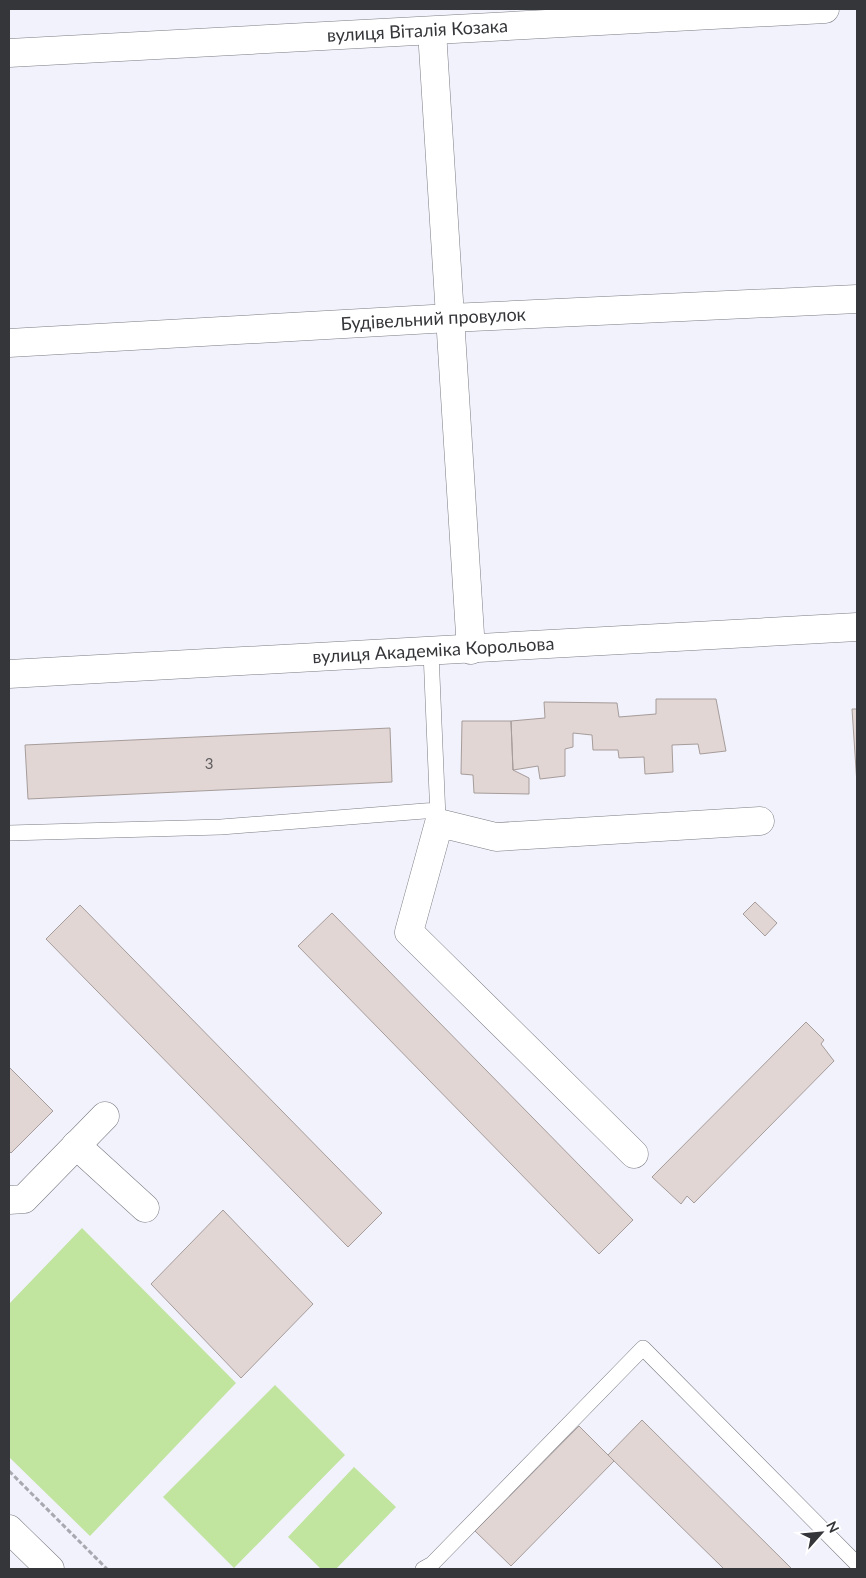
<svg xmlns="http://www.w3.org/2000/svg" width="866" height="1578" font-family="Lato,sans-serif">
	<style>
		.green { fill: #c1e49e }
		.building { fill: #e1d6d4; stroke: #a69c9a }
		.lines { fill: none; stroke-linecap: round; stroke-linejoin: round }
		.service-casing { stroke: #7b7c84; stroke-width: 16 }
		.minor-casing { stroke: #7b7c84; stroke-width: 29 }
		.secondary-casing { stroke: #7b7c84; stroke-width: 29 }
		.path { stroke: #a8a9b0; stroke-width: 3; stroke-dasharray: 5 2.5; stroke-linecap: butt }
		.service { stroke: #fff; stroke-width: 15 }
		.minor { stroke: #fff; stroke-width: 28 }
		.secondary { stroke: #fff; stroke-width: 28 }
		.labels { text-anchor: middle; stroke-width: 4; stroke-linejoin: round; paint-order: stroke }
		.number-label { font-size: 15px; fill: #605e60 }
		.street-label { font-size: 18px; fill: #353639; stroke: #fff }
	</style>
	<rect width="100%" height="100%" fill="#f1f2fb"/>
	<path class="green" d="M82 1228 236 1383 90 1536 9 1457V1304Z
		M275 1385 345 1455 234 1568 163 1497Z
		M354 1467 396 1507 336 1569H321L288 1537Z"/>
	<path class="building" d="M656 699H716L726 751 700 754 698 744 672 745 673 772 645 774 644 757 619 758 618 750H593L592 735 573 733V747L565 749V776L540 779 538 766 513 770 511 721 545 718 544 702 617 703 619 717 656 714Z
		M852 709H857V784Z
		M462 721H511L513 770 529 778V794L474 793 473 775 461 774Z
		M390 728 392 782 28 799 25 745Z
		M755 902 777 923 765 936 743 914Z
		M80 905 382 1213 348 1247 46 939Z
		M332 913 633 1220 599 1254 298 946Z
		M806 1022 824 1040 821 1044 834 1061 694 1203 687 1196 681 1204 652 1177Z
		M9 1067 53 1111 11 1153 9 1151Z
		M223 1210 313 1304 241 1378 151 1284Z
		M642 1420 792 1569H724L608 1455Z
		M579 1426 614 1461 511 1566 475 1531Z"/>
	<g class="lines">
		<defs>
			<path id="service" d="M431 652 438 818
				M9 833 221 827 437 810
				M423 1569 432 1564 643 1348 857 1564"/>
			<g id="minor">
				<path d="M432 31 471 650"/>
				<path id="s1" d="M9 53 825 9"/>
				<path id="s2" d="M9 343 450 318 857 299"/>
				<path id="s3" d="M9 674 857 627"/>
				<path d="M76 1145 145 1208"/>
				<path d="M634 1154 409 932 439 823 496 837 760 821"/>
				<path d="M9 1200 24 1199 105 1116"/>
			</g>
			<path id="secondary" d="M9 1529 50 1569"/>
		</defs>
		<use href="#service" class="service-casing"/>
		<use href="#minor" class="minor-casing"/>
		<use href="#secondary" class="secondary-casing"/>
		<path class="path" d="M9 1471 107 1569"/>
		<use href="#service" class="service"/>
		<use href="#minor" class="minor"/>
		<use href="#secondary" class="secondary"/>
	</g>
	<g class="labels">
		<g class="number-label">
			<text x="209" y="769">3</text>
		</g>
		<g class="street-label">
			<text dy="6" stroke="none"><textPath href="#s1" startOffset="409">вулиця Віталія Козака</textPath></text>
			<text dy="6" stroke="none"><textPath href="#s2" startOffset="425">Будівельний провулок</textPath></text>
			<text dy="6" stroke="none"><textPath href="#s3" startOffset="425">вулиця Академіка Корольова</textPath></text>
		</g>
	</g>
	<rect width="866" height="1578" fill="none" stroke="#353639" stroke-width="20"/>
	<g transform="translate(821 1533) rotate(63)" stroke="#ffffff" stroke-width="4" paint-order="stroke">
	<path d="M0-4L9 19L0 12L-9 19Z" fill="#353639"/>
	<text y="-8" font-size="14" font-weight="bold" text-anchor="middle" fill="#353639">N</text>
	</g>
</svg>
